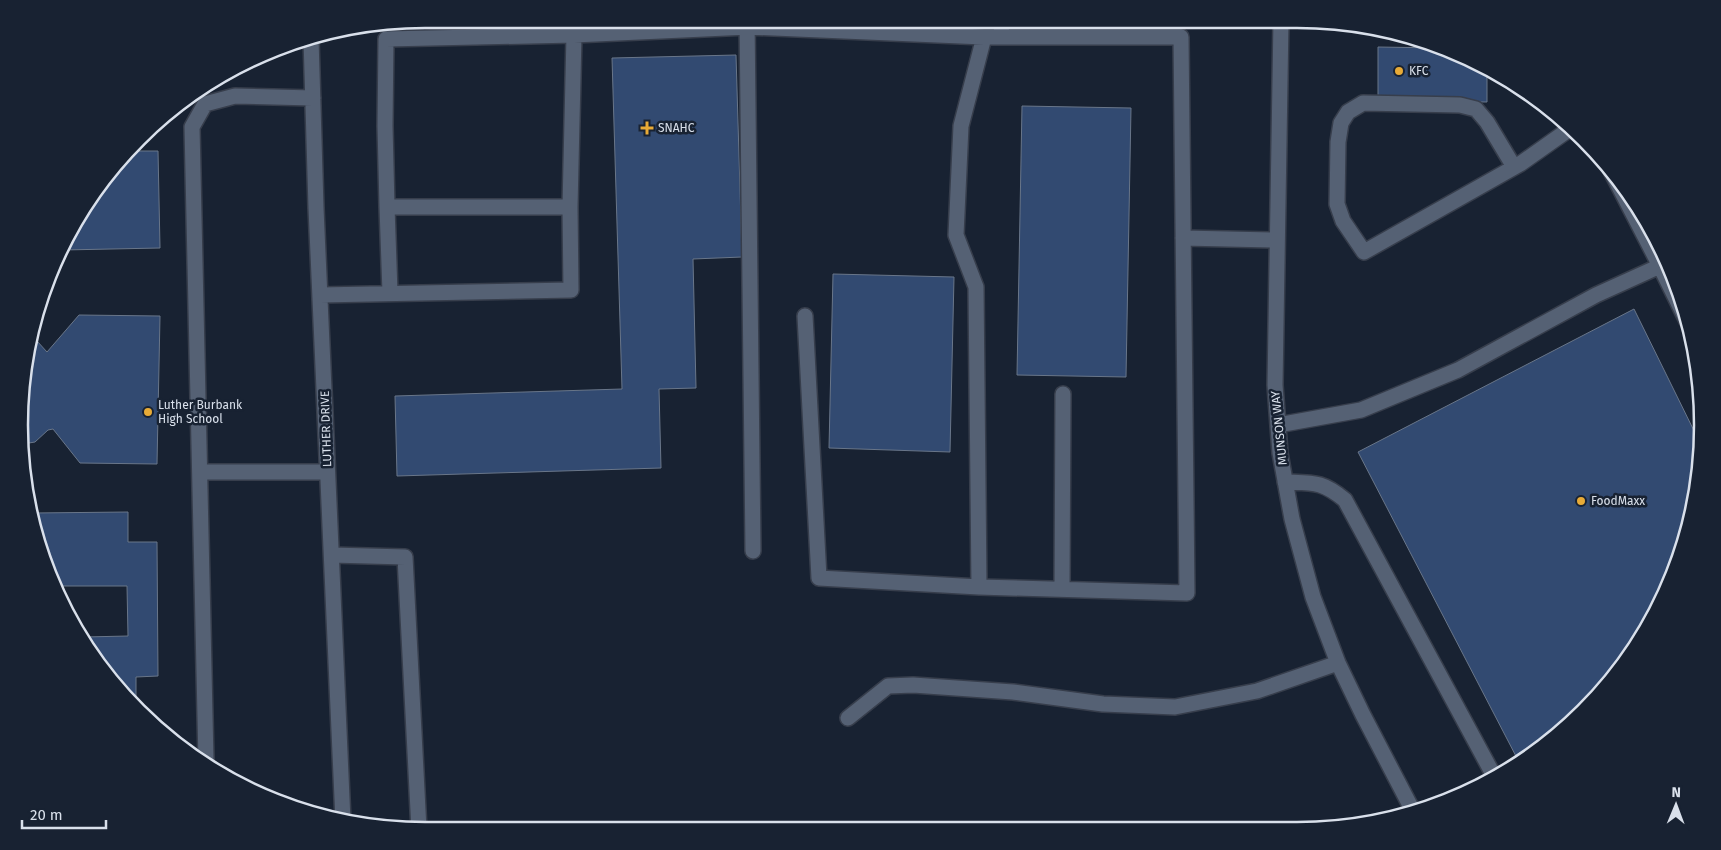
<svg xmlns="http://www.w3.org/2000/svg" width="1721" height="850" font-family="'Fira Sans',sans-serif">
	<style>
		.building { fill: #324a71; stroke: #697689 }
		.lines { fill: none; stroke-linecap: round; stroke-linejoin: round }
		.minor-casing { stroke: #373e4c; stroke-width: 18 }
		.minor { stroke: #556174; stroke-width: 15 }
		.poi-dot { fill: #e8ab37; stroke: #182232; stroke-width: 2 }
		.labels { text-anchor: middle; stroke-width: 5; stroke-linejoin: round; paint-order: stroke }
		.poi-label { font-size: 12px; fill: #d9e0eb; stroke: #182232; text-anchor: start }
		.street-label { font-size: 12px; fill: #d9e0eb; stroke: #182232 }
		.rim { fill: none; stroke: #d9e0eb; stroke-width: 2.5 }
	</style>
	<rect width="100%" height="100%" fill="#182232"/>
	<path class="building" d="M1378 47 1442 48 1475 61 1487 68V102L1378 101Z
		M736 55 742 257 693 259 696 388 659 389 661 468 397 476 395 396 622 389 612 58Z
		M1022 106 1131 108 1126 377 1017 375Z
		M126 151H158L160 248 63 250 73 222 120 157Z
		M833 274 954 277 950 452 829 448Z
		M1634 309 1701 445 1688 530 1660 604 1618 673 1543 747 1519 762 1358 452Z
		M79 315 160 316 157 464 80 463 53 429 48 430 35 442 23 444 27 345 29 340 37 341 47 352Z
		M128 512V542H157L158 676 136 677V708L84 637 128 636 127 586H55L33 513Z"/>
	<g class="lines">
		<defs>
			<path id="minor" d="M747 19 753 551
				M1281 20 1275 385 1280 453 1292 519 1313 597 1338 663 1363 715 1413 811
				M1001 36 1002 19
				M311 38 316 208 343 821
				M1514 167 1487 122 1476 109 1460 105 1363 103 1348 112 1341 123 1338 142 1337 204 1343 221 1364 252 1520 164 1571 128
				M1611 171 1660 266 1687 321
				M387 207 385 126 386 39 574 35 748 27 984 37H1181L1187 593 979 587 819 578 805 316
				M1183 238 1277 240
				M390 293 387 207H570
				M320 295 571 290 570 207 574 35
				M1278 425 1361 410 1458 370 1596 295 1660 266
				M200 472H327
				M1285 482C1314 483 1322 481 1345 500L1494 776
				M332 555 405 557 419 830
				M979 587 976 287 956 235 961 126 984 37
				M1062 589 1063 394
				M848 718 888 686 913 685 1013 692 1103 704 1175 707 1257 691 1338 663
				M206 761 192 127 205 104 235 96 313 98"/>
		</defs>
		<use href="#minor" class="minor-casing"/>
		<use href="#minor" class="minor"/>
	</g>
	<g class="poi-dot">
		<circle cx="1399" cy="71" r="5"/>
		<path d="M644.5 120.5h5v5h5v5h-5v5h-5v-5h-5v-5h5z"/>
		<circle cx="148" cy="412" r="5"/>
		<circle cx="1581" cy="501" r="5"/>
	</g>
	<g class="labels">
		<g class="poi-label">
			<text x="1409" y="75">KFC</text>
			<text x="658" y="132">SNAHC</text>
			<text x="158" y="409">Luther Burbank<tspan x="158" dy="14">High School</tspan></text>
			<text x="1591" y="505">FoodMaxx</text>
		</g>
		<g class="street-label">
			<text transform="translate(1279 428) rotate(-96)" y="4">MUNSON WAY</text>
			<text transform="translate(326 429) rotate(-92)" y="4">LUTHER DRIVE</text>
		</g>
	</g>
	<path d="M0 0H1721V850H0ZM425 28H1297A397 397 0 0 1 1694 425V425A397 397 0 0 1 1297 822H425A397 397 0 0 1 28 425V425A397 397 0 0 1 425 28Z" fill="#182232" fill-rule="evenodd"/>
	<path class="rim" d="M425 28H1297A397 397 0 0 1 1694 425V425A397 397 0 0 1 1297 822H425A397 397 0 0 1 28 425V425A397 397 0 0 1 425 28Z"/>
	<g transform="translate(1676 805) rotate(1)" stroke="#182232" stroke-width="4" paint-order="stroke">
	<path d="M0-4L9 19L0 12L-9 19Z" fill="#d9e0eb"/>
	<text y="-8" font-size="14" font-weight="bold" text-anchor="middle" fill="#d9e0eb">N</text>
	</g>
	<path d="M22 820v8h84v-8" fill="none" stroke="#d9e0eb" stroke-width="2.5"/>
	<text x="30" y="820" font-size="15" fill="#d9e0eb" stroke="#182232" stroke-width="4" paint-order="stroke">20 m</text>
</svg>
